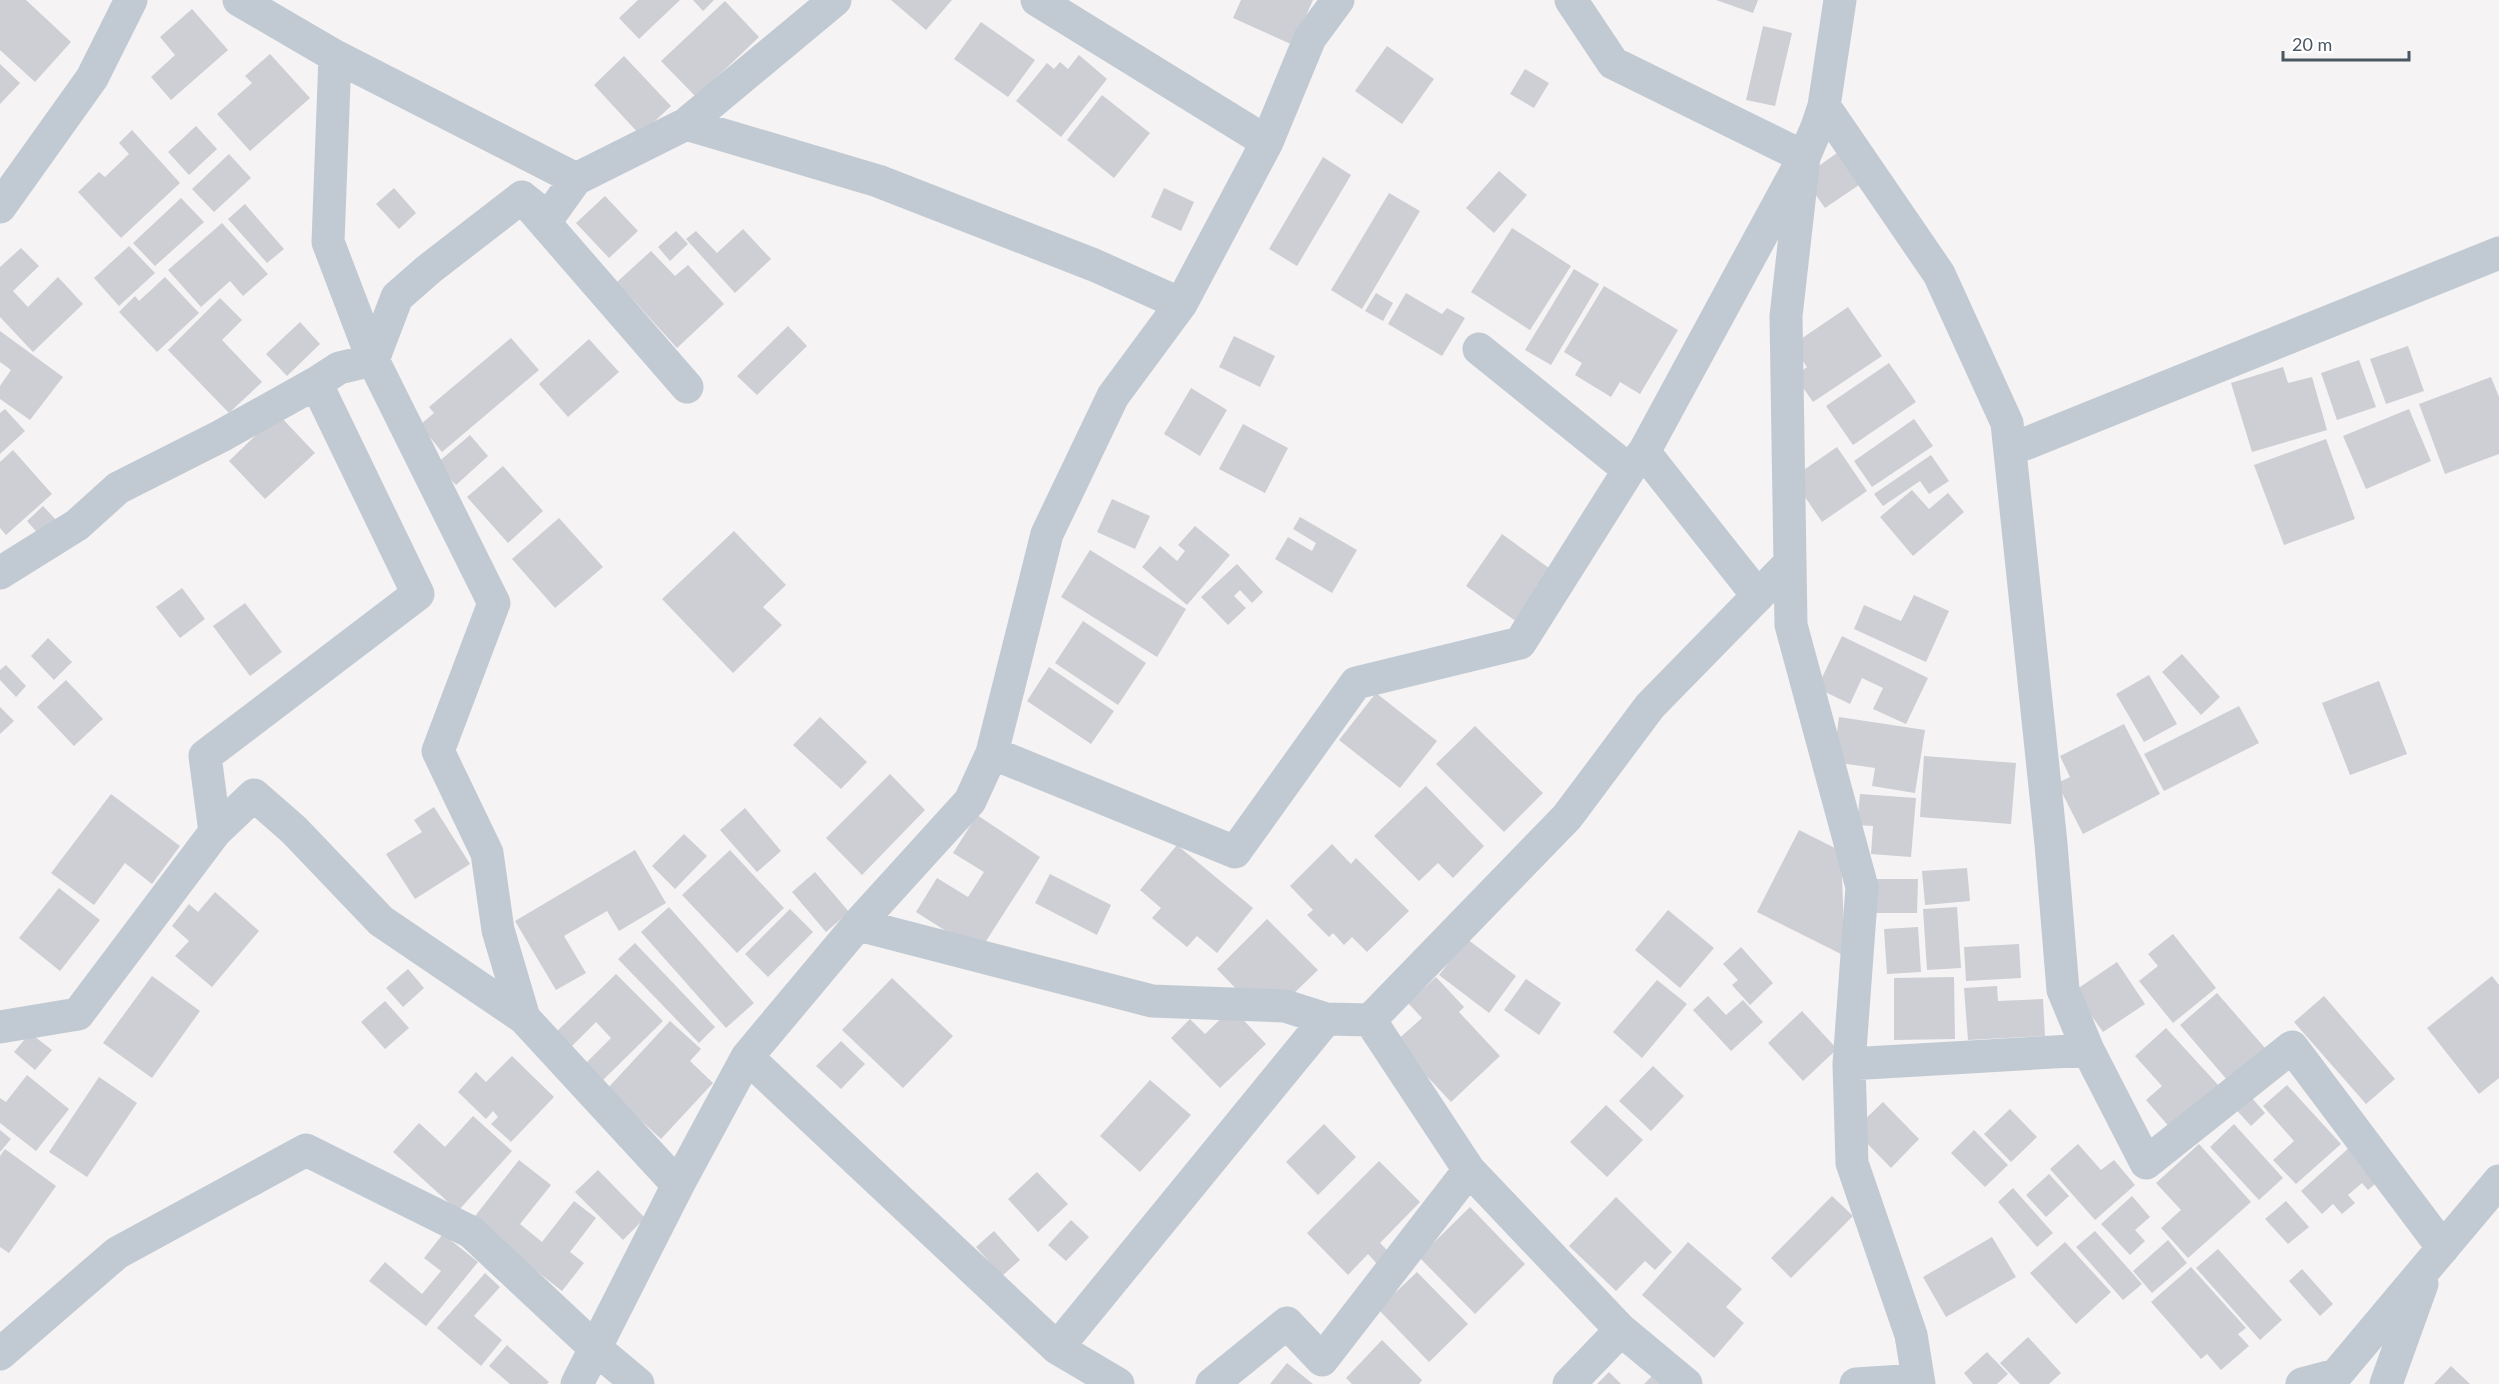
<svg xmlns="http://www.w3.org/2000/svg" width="2499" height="1384" font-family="Lato,sans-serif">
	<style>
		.building { fill: #cdcfd5 }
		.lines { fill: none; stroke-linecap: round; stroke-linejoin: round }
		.minor { stroke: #c1cad2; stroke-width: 33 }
	</style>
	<rect width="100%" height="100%" fill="#f5f3f3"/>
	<path class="building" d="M0 0H26L71 42 35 82 0 50Z
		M638 0H680L639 39 619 18Z
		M693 0H714L703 11Z
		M891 0H952L926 30Z
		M1241 0H1313L1293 45 1233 18Z
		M1716 0H1758L1753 13Z
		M725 1 759 37 696 97 661 61Z
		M192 9 228 50 171 100 151 77 175 55 160 37Z
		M981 22 1035 60 1008 97 954 59Z
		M1763 26 1792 33 1775 106 1746 100Z
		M1387 46 1434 79 1402 124 1355 91Z
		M270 54 310 98 250 151 217 114 252 83 245 76Z
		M1079 55 1107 79 1061 137 1016 101 1047 63 1054 69 1060 62 1068 69Z
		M624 56 671 106 640 135 594 85Z
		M0 64 20 83 0 104Z
		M1525 69 1549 83 1534 108 1510 94Z
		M1102 95 1150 133 1114 178 1067 140Z
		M196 126 217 149 189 175 168 152Z
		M132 130 180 183 121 238 78 192 99 172 105 177 129 154 119 143Z
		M1837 153 1859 185 1825 208 1803 177Z
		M229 154 251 178 214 212 192 189Z
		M1323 157 1351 175 1297 266 1269 249Z
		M1499 171 1527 195 1494 233 1466 208Z
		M394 188 416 213 399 229 376 204Z
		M1164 188 1194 202 1181 231 1151 217Z
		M1389 193 1420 211 1362 309 1331 290Z
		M605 196 638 231 609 258 576 223Z
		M181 198 204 222 155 266 133 243Z
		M245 204 284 249 267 263 228 219Z
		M222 223 268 274 243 296 230 281 201 307 168 270Z
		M1512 228 1571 266 1530 330 1471 292Z
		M743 229 771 259 735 293 686 239 696 231 717 253Z
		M676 231 688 244 670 261 658 247Z
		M129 246 155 273 119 306 94 278Z
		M21 248 39 266 13 291 28 307 58 277 83 304 33 352 0 317V267Z
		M651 251 675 276 688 265 724 304 677 348 617 282Z
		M1574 269 1599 284 1551 365 1525 350Z
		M165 277 199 313 157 352 119 312 135 296 139 301Z
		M1604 286 1678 330 1640 394 1620 382 1611 397 1575 375 1582 363 1564 352Z
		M1376 293 1393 303 1383 321 1365 311Z
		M1406 293 1442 314 1447 308 1465 318 1442 356 1388 324Z
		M220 298 242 320 222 340 262 382 229 413 168 350Z
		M1848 307 1882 356 1813 402 1795 376 1807 367 1792 345Z
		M300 322 320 344 287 376 266 354Z
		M788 326 807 346 757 395 737 376Z
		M0 331 63 377 30 420 0 399V386L11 370 0 362Z
		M1234 336 1275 356 1260 387 1219 367Z
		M511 338 539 370 442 452 420 425 434 413 429 407Z
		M589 339 619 372 568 417 539 384Z
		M2408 346 2424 391 2386 404 2370 359Z
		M2359 360 2376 407 2337 420 2321 373Z
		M1889 363 1916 402 1853 445 1826 406Z
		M2283 367 2288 383 2312 377 2327 430 2252 452 2231 383Z
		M2491 377 2499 397V454L2445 474 2419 404Z
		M1191 388 1227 410 1200 456 1164 434Z
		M5 409 25 431 0 454V413Z
		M2409 409 2431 461 2366 489 2343 436Z
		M278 414 315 453 265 499 229 461Z
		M1914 419 1933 446 1872 487 1854 461Z
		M1243 424 1288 448 1265 493 1219 469Z
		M470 435 488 456 456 485 436 464Z
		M2326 439 2355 519 2284 545 2254 465Z
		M1837 447 1867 491 1822 522 1792 478Z
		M13 450 52 494 6 535 0 528V462Z
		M1931 455 1949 481 1929 494 1920 481 1883 506 1874 494Z
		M503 466 543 511 508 543 467 497Z
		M1912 490 1929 509 1948 493 1964 512 1913 556 1880 517Z
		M1112 499 1150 516 1135 549 1097 532Z
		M43 506 58 522 41 537 27 521Z
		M1300 517 1357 550 1332 593 1275 559 1288 537 1312 551 1316 543 1293 529Z
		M559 518 603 567 555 608 512 559Z
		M1195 526 1230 555 1187 605 1142 567 1160 546 1177 561 1185 551 1178 545Z
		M734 531 786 585 763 607 782 625 733 673 662 599Z
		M1502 534 1553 571 1517 622 1466 586Z
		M1090 550 1186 609 1157 657 1061 597Z
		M1237 564 1263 592 1252 603 1240 590 1234 596 1246 608 1228 625 1201 597Z
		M182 588 205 619 180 638 156 607Z
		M1914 595 1949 611 1926 662 1854 629 1864 605 1901 621Z
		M245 603 282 652 250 676 213 626Z
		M1083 621 1146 663 1118 705 1055 663Z
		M1842 636 1928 678 1906 724 1873 709 1883 688 1862 678 1850 704 1817 688Z
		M48 638 72 662 54 680 31 656Z
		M2182 654 2220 697 2201 715 2162 672Z
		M6 665 26 686 16 697 0 680V670Z
		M1049 667 1114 711 1091 744 1027 701Z
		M2149 675 2177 724 2144 742 2116 694Z
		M66 680 103 719 74 746 37 707Z
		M2379 681 2407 754 2350 775 2322 703Z
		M1376 693 1437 741 1400 788 1339 740Z
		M2239 706 2259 743 2164 791 2144 754Z
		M0 707 14 721 0 734Z
		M820 717 867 762 841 789 793 745Z
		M1839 717 1925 730 1915 793 1872 786 1875 768 1833 762Z
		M2124 724 2160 794 2083 834 2057 783 2070 777 2060 756Z
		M1475 726 1543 793 1504 832 1436 764Z
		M1924 756 2016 763 2011 824 1920 817Z
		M890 774 925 810 862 875 826 838Z
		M1426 786 1484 846 1453 878 1438 863 1419 881 1374 836Z
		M111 794 180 846 152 884 125 863 94 905 51 873Z
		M1860 794 1916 798 1911 857 1871 854 1873 826 1857 825Z
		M434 807 470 864 415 899 386 854 422 832 414 820Z
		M745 808 781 851 757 872 720 830Z
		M977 815 1040 857 979 952 916 912 937 878 968 897 984 872 953 853Z
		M1799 830 1841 851 1845 956 1757 912Z
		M684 834 707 856 675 889 652 866Z
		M1332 844 1351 864 1356 858 1409 911 1367 952 1352 937 1344 945 1333 933 1329 937 1307 915 1313 910 1290 886Z
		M1177 845 1253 908 1217 953 1197 936 1187 947 1152 918 1161 908 1140 890Z
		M635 850 666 903 619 931 607 911 564 936 586 973 556 990 515 921Z
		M730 850 784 908 737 953 682 895Z
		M1967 868 1970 901 1925 905 1922 871Z
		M815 872 849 912 826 932 792 892Z
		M1050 874 1111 905 1097 935 1035 903Z
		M1877 879H1918L1917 913H1876Z
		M59 888 100 920 60 971 19 938Z
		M215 892 259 931 212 987 175 956 189 941 172 926 189 904 198 912Z
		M669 907 754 1003 726 1028 641 932Z
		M1957 907 1961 968 1927 970 1923 909Z
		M790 909 813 932 768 977 745 954Z
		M1668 910 1714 948 1680 988 1635 950Z
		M1267 919 1318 970 1291 996 1241 994 1217 969Z
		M1918 927 1921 972 1887 974 1884 929Z
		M2173 934 2216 988 2173 1023 2139 981 2158 966 2148 954Z
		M1467 939 1516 976 1489 1013 1439 975Z
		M635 943 715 1027 699 1043 618 959Z
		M2019 944 2021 978 1966 981 1964 947Z
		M1741 947 1773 983 1750 1005 1732 985 1738 980 1723 964Z
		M2117 962 2145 1004 2103 1032 2074 991Z
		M408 969 424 988 403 1007 386 988Z
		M616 974 663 1021 602 1081 585 1064 611 1038 596 1022 568 1050 553 1035Z
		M152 976 200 1011 152 1078 103 1043Z
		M2492 976 2499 985V1078L2479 1094 2427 1028Z
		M1436 977 1464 1007 1459 1012 1500 1056 1451 1102 1395 1042 1422 1018 1408 1003Z
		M1954 977 1955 1039 1894 1040V978Z
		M892 978 953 1036 903 1088 842 1030Z
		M1526 979 1561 1003 1539 1035 1504 1010Z
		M1657 980 1687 1004 1642 1058 1613 1032Z
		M1997 986 1998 1001 2043 999 2045 1036 1968 1040 1964 988Z
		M2217 993 2265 1048 2228 1081 2180 1025Z
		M1708 996 1726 1015 1743 1000 1763 1022 1731 1051 1693 1010Z
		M2324 996 2395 1079 2366 1104 2294 1022Z
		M385 1001 409 1028 385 1049 361 1022Z
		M1232 1008 1266 1044 1220 1088 1171 1038 1190 1019 1205 1034Z
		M1802 1011 1837 1049 1803 1081 1768 1043Z
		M670 1021 701 1049 690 1061 713 1083 661 1139 607 1089Z
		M2166 1028 2220 1087 2172 1130 2146 1100 2162 1086 2135 1056Z
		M30 1033 52 1050 35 1070 14 1052Z
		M841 1041 865 1064 841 1089 816 1066Z
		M512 1056 554 1097 511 1142 491 1124 498 1117 493 1111 486 1119 458 1092 476 1072 486 1082Z
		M1653 1066 1684 1096 1651 1131 1619 1101Z
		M27 1075 69 1109 36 1151 0 1123V1098L6 1102Z
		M99 1077 137 1103 87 1177 49 1152Z
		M1150 1080 1191 1115 1140 1172 1100 1136Z
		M2287 1085 2341 1144 2296 1184 2273 1160 2294 1141 2263 1106Z
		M2245 1090 2265 1113 2251 1126 2231 1104Z
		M1883 1102 1919 1139 1891 1168 1854 1130Z
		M1606 1105 1643 1140 1607 1177 1570 1142Z
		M2010 1109 2037 1137 2011 1162 1984 1134Z
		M473 1116 512 1151 458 1211 393 1152 419 1123 445 1147Z
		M1324 1124 1356 1157 1318 1195 1286 1162Z
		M2234 1124 2283 1178 2259 1200 2210 1147Z
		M0 1130 11 1139 0 1152Z
		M1974 1130 2008 1165 1985 1187 1951 1153Z
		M2078 1144 2101 1170 2114 1160 2135 1185 2095 1220 2050 1169Z
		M2199 1144 2251 1202 2188 1258 2161 1228 2181 1210 2156 1183Z
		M2351 1146 2381 1179 2368 1190 2362 1183 2348 1195 2355 1203 2342 1214 2333 1204 2322 1214 2301 1191Z
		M5 1149 56 1186 9 1253 0 1247V1156Z
		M519 1160 551 1185 520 1224 542 1242 574 1201 596 1218 570 1252 584 1263 562 1291 472 1220Z
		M1379 1161 1420 1202 1380 1243 1390 1253 1378 1265 1368 1254 1348 1275 1307 1233Z
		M598 1170 645 1218 623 1240 575 1192Z
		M1037 1172 1068 1204 1038 1232 1008 1199Z
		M2049 1174 2069 1196 2046 1217 2026 1195Z
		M2013 1188 2053 1233 2037 1247 1998 1202Z
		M1832 1196 1853 1216 1791 1278 1771 1258Z
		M2132 1196 2150 1217 2135 1230 2145 1241 2130 1255 2101 1224Z
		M1616 1197 1672 1252 1655 1270 1645 1261 1616 1291 1569 1246Z
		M2286 1201 2309 1227 2288 1244 2265 1219Z
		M1470 1207 1525 1264 1475 1314 1419 1257Z
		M1071 1220 1089 1237 1066 1261 1048 1245Z
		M994 1231 1020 1260 1002 1276 976 1247Z
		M2095 1231 2142 1284 2123 1300 2076 1247Z
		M443 1234 478 1262 426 1326 369 1281 385 1262 422 1294 441 1271 424 1258Z
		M1992 1237 2016 1277 1946 1317 1923 1277Z
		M2168 1240 2187 1263 2152 1293 2133 1271Z
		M1688 1242 1742 1289 1726 1307 1744 1323 1714 1358 1642 1295Z
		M2065 1242 2111 1292 2076 1324 2030 1273Z
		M2218 1249 2282 1320 2260 1340 2196 1268Z
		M2191 1267 2246 1328 2238 1334 2249 1346 2221 1370 2207 1354 2201 1359 2151 1302Z
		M2302 1269 2333 1304 2320 1316 2289 1281Z
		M1417 1272 1468 1324 1429 1362 1378 1309Z
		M485 1273 500 1287 474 1316 502 1340 481 1366 437 1328Z
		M2028 1337 2061 1373 2049 1384H2020L2000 1363Z
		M1382 1340 1422 1380 1419 1384H1352L1346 1378Z
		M507 1345 549 1382 547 1384H510L489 1366Z
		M1987 1352 2008 1374 1997 1384H1973L1964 1373Z
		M1287 1363 1313 1384H1270Z
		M2451 1366 2470 1384H2434Z
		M1609 1372 1621 1384H1597Z
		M1653 1375 1662 1384H1644Z"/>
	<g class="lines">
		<path class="minor" d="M239 0 335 56 328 242 373 360 494 603 438 751 487 853 498 930 524 1018
			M1037 0 1267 142
			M1571 0 1613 63 1804 157 1644 452
			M1840 0 1824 106 1817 127 1804 157 1786 316 1791 625 1862 887 1849 1064 1852 1163 1911 1335 1919 1384
			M335 56 576 179
			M1824 106 1939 274 2007 423 2051 844 2063 990 2088 1050 2146 1163 2292 1047 2443 1248
			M686 124 878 181 1094 265 1181 304
			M529 205 687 387
			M0 207 92 78 131 0
			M1479 349 1629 470 1644 452 1758 596
			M2010 450 2499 253
			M0 573 77 525 118 488 221 436 316 383 339 368 373 360 397 297 429 269 522 197 548 218 576 179 686 124 835 0
			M992 753 1235 852 1356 683 1520 643 1629 470
			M215 832 205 756 418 594 316 383
			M860 922 859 925 1152 1001 1285 1006 1326 1019 1370 1020 1567 817 1650 706 1789 564
			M1370 1020 1469 1170 1621 1330 1686 1384
			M0 1027 78 1014 215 832 254 795 294 830 381 921 524 1018 678 1185
			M747 1057 1057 1348 1118 1384
			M1849 1064 2088 1050
			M1057 1348 1326 1019
			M0 1354 117 1253 306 1150 471 1232 595 1348 638 1384
			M577 1384 678 1185 747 1057 860 922 970 801 992 753 1047 534 1113 396 1181 304 1267 142 1310 38 1338 0
			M1212 1384 1287 1323 1322 1360 1469 1170
			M1569 1384 1621 1330
			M1856 1384 1918 1380
			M2302 1384 2336 1375 2499 1181
			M2386 1384 2422 1284"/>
	</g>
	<path d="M2283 51v9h126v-9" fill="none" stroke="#4a5661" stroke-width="3"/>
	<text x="2292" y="51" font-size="18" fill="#4a5661" stroke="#ffffff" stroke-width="4.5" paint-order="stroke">20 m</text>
</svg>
